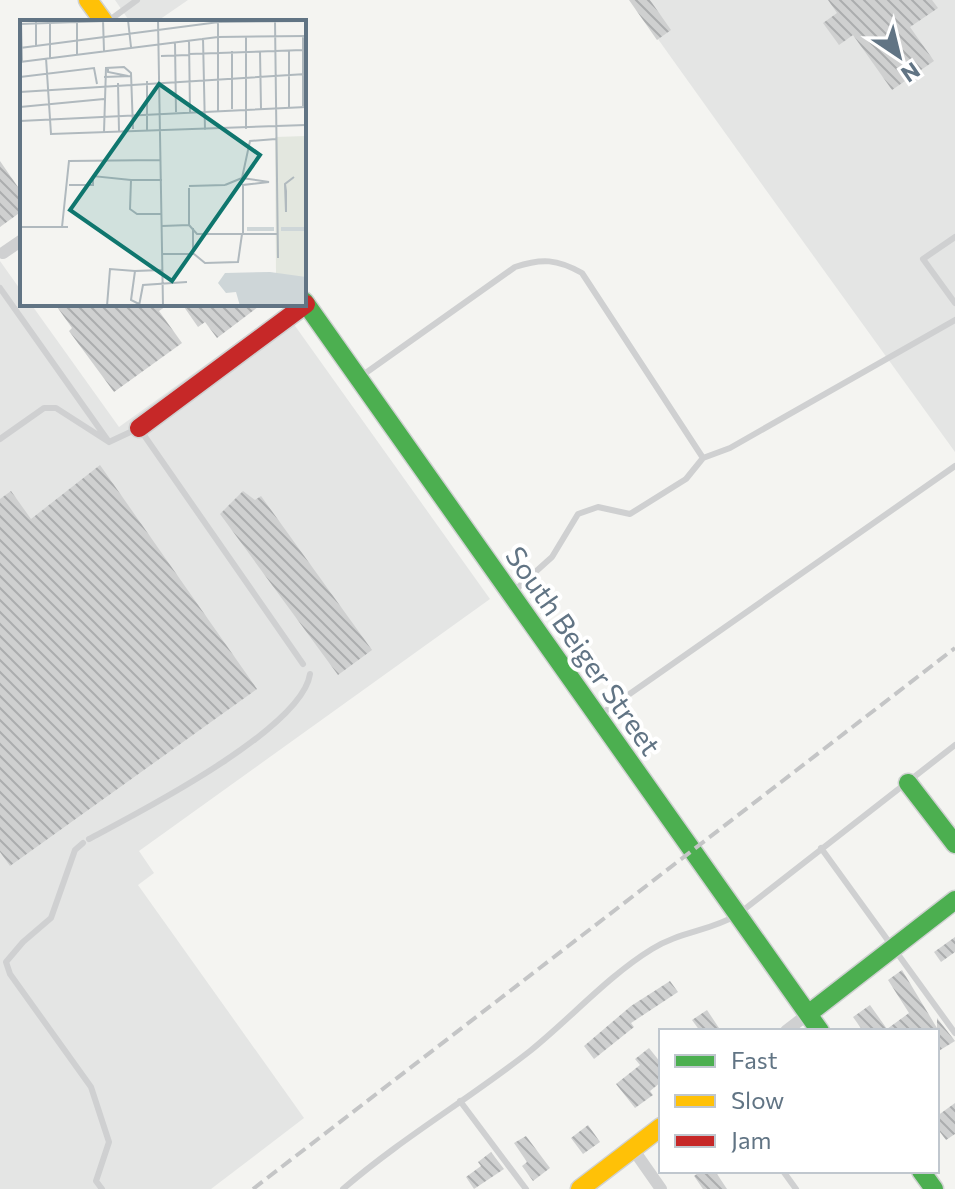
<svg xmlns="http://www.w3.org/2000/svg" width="955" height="1189" font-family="Commissioner,sans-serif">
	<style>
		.built { fill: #e4e5e4 }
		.building { fill: url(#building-back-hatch) }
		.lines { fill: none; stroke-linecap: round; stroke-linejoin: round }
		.fast-casing { stroke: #cfd1d1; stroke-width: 21 }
		.slow-casing { stroke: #cfd1d1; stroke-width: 21 }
		.jam-casing { stroke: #cfd1d1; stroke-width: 21 }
		.lane { stroke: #cfd0d1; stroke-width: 6 }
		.street { stroke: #cfd0d1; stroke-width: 12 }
		.fast { stroke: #4caf50; stroke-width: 18 }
		.slow { stroke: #ffc107; stroke-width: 18 }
		.jam { stroke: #c62828; stroke-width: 18 }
		.rail { stroke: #c4c5c6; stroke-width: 4; stroke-dasharray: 12 6; stroke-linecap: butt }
		.labels { text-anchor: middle; stroke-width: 8; stroke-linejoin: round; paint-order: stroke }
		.street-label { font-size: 28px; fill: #617484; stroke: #fff }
		.inset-river { fill: none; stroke: #ced6d8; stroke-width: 4 }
		.inset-road { fill: none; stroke: #b0b9be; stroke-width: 2 }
		.view { fill: #0f766e; fill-opacity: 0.15; stroke: #0f766e; stroke-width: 4 }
		.inset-edge { fill: none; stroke: #617484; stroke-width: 4 }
	</style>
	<defs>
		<pattern id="building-back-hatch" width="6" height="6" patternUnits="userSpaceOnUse" patternTransform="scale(2)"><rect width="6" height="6" fill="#cfd0d0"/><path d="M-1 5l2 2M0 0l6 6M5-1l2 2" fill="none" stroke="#abadae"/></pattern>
	</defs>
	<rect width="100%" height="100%" fill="#f4f4f1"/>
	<path class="built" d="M115 0H188L156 22H130Z
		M630 0H955V452L776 204Z
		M0 261 22 292V304H31L119 427 283 309 490 599 139 851 154 873 138 885 304 1118 211 1189H0Z"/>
	<path class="building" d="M629 0H650L671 30 657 40Z
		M828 0H932L938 8 910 27 934 61 892 90 853 35 839 45 823 23 837 13Z
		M0 161 22 193V211L0 227Z
		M55 304H169L159 311 182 343 114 392 69 331 72 328Z
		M182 304H262L217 338 205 322 198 327Z
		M100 465 257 689 10 866 0 852V499L11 491 31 519Z
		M243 491 255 500 261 496 372 650 338 675 220 514Z
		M955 937V952L941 962 934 952Z
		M902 970 937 1028V1018L955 1041 937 1052V1031H863L853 1017 870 1005 887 1029 909 1013 888 980Z
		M670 981 678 992 631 1023 634 1027 594 1059 584 1046 631 1006Z
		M707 1010 721 1031H700L692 1020Z
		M649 1048 661 1063V1082L650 1091 653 1095 635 1108 616 1084 640 1065 635 1059Z
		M955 1103V1134L946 1140 937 1128V1116Z
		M588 1125 600 1142 583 1154 571 1138Z
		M526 1136 550 1168 533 1181 522 1166 527 1162 514 1143Z
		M491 1152 504 1169 474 1189 466 1177 481 1166 478 1162Z
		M701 1171H715L727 1189H703L694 1176Z"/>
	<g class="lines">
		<defs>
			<path id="fast" d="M304 301 820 1031
				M908 783 955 844
				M808 1014 955 900
				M921 1171 934 1189"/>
			<path id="slow" d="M88 0 104 22
				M580 1189 661 1127"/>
			<path id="jam" d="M139 428 306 304"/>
		</defs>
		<use href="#fast" class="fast-casing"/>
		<use href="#slow" class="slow-casing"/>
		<use href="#jam" class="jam-casing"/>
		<path class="lane" d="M107 22 137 0
			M955 237 923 259 955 303
			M0 288 109 442
			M360 377 515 267C542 258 557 259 582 273L703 458 686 479 630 514 598 507 578 514 552 557 513 592
			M0 439 44 408H56L109 442 139 428 303 664
			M703 458 730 448 955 320
			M601 714 955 466
			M89 839C138 813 302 729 310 674
			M83 843 75 850 51 918 23 942 6 962 10 974 91 1087 109 1142 96 1181 102 1189
			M821 848 955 1033
			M460 1101 526 1189
			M783 1171 796 1189
			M343 1189C402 1138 469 1099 530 1051 571 1018 608 976 652 949 679 932 710 931 737 915L955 745"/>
		<path class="street" d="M3 253 22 240
			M786 1031 808 1014
			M633 1149 661 1189"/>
		<use href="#fast" class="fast"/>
		<use href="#slow" class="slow"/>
		<use href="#jam" class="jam"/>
		<path class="rail" d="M253 1189 955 648"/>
	</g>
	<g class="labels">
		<g class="street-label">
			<text transform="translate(583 651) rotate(55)" y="10">South Beiger Street</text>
		</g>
	</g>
	<g transform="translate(20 20)">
		<rect width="286" height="286" fill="#f4f4f1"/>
		<path d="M286 116V257L276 258 256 253 255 117Z" fill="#e3e7df"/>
		<path d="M250 252 286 257V286H220L216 272 206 273 198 263 205 253Z" fill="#ced6d8"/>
		<path class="inset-river" d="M227 209H254M261 209H286"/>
		<path class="inset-road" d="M1 0 2 42M16 0V26M30 0V38M57 0V34M83 0 84 31M108 0 111 27M138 0 143 286M198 1V91M255 1 258 238M0 4 114 0M283 16V86M226 17V109M183 18 185 110M169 20 170 92M155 23 156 92M0 28 199 2 286 1M269 30V87M212 31V89M240 31 241 89M169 34 283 30M141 36 169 35M26 38 31 114 286 105M0 42 198 17 286 16M88 48V52L108 56M0 57 74 48 77 64M84 57 112 56M127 61V110M98 63 99 111M0 72 286 54M0 87 84 79M0 101 286 87M84 112 86 48 104 47 111 53 113 109M222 158 249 162 223 165V214M142 160H111L110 189 117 194H142M265 164 266 192V171L265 164 274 157M49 165H73V156L111 160M205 165 222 158 230 121 256 119M169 166 205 165M169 168V205L177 214H257M142 206 169 205M0 207H48M42 207 49 141 141 140M173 208V234M142 234H174L185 243 218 242 222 214M119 284 111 280 115 251 142 250M87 286 90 249 115 251M119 286 123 265 167 262"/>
		<path class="view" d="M139 64 240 135 152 261 50 190Z"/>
		<rect width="286" height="286" class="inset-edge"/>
	</g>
	<rect x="659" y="1029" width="280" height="144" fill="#ffffff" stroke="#c0c7ce" stroke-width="2"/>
	<rect x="675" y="1055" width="40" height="12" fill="#4caf50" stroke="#c0c7ce" stroke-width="2"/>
	<text x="731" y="1069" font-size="24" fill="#617484">Fast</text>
	<rect x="675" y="1095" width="40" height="12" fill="#ffc107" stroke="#c0c7ce" stroke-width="2"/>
	<text x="731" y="1109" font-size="24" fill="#617484">Slow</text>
	<rect x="675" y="1135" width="40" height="12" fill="#c62828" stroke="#c0c7ce" stroke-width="2"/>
	<text x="731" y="1149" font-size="24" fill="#617484">Jam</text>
	<g transform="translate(899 56) rotate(145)" stroke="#ffffff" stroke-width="6" paint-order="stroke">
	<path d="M0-6L14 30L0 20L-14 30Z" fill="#617484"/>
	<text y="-12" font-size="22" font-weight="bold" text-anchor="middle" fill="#617484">N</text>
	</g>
</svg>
